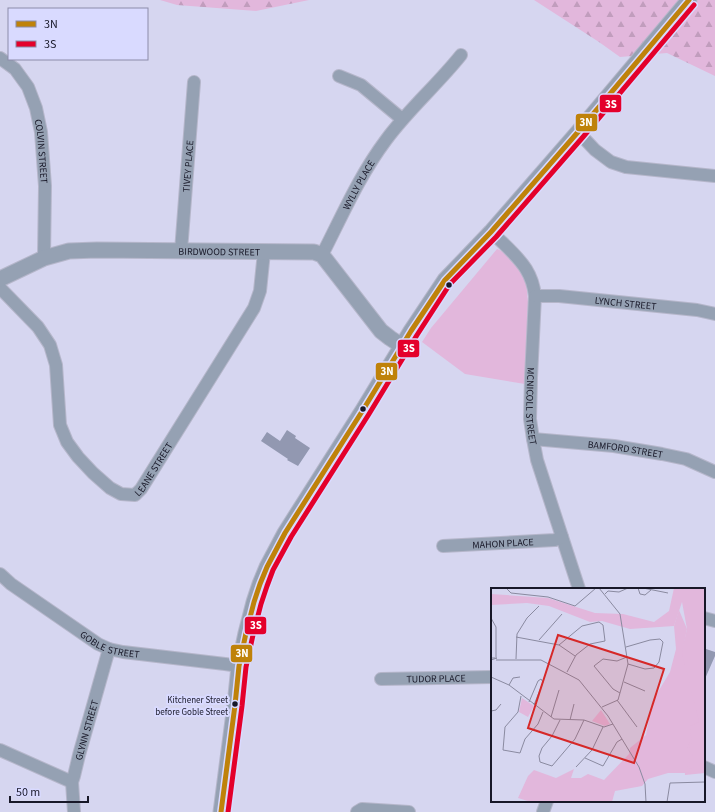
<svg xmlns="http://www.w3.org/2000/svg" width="715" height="812" font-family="'Source Sans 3',sans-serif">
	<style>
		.green { fill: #e2b7dc }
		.forest { fill: url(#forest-firs) }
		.building { fill: #9298b1 }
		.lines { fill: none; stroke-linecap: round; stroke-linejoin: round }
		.minor-casing { stroke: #b5b6ca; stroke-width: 14 }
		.tertiary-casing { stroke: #b5b6ca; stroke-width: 17 }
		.minor { stroke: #95a1b3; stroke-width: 12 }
		.tertiary { stroke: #95a1b3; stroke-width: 15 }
		.bus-1-casing { stroke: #d9daff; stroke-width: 8 }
		.bus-2-casing { stroke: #d9daff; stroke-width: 8 }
		.bus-1 { stroke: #bf820a; stroke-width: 5 }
		.bus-2 { stroke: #e4002b; stroke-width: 5 }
		.bus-dot { fill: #181828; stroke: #d9daff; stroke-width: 1.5 }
		.labels { text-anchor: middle; stroke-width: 4; stroke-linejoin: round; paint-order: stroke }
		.bus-label { font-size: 9px; fill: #181828; stroke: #d9daff; text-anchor: end }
		.street-label { font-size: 10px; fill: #181828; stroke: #d9daff }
		.inset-road { fill: none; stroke: #8a8aa0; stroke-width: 1 }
		.view { fill: #d62828; fill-opacity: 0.15; stroke: #d62828; stroke-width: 2 }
		.inset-edge { fill: none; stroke: #181828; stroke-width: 2 }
		.line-badge { stroke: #d9daff; stroke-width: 1.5 }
		.badge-label { font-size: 11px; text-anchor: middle; font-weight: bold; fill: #fff }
	</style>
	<defs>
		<pattern id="forest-firs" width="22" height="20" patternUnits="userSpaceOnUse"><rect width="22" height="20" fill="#e2b7dc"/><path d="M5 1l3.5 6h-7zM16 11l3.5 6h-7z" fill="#c19dbd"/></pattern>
	</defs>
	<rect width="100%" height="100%" fill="#d6d6f0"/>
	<path class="green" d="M497 249C507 252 521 269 525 279 527 286 527 294 528 302L525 384 465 374 422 342 431 328Z"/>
	<path class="forest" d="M160 0H309L256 11 177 5Z
		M534 0H715V76L667 53 620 57 599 42Z"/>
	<path class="building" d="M287 430 296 436 295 438 310 448 298 466 287 460 288 459 261 441 267 432 280 441Z
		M706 649 715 652V656L704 681V654Z"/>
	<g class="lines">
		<defs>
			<g id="minor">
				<path id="s1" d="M0 58 15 69 28 87 36 108 41 132 45 186 44 258"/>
				<path d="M339 76 361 85 402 119"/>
				<path d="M578 132 595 150 611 162 626 167 715 176"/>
				<path id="s2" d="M491 232C502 242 518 256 526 269 531 277 534 287 535 296L531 378 530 419 533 439 537 460 579 589"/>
				<path id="s3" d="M181 251 194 82"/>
				<path id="s4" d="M322 255C342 216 359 176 386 140 408 110 437 85 461 55"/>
				<path id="s5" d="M0 288 38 327 50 345 56 365 60 425 67 442 78 457 93 473 110 488 121 494 135 495 141 489 254 308 260 291 264 252"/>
				<path id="s6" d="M535 296H559L697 310 715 314"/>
				<path id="s7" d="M533 439 614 446 662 454 686 459 715 472"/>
				<path id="s8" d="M443 546 555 540 562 537"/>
				<path id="s9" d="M0 574 11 584 98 644 109 649 123 652 225 664 239 666"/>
				<path d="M704 618 715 621"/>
				<path id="s10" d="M381 679 492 677"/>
				<path d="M0 750 72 782"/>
				<path d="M704 767 715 772"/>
				<path id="s11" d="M74 812 72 782 74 776 79 755 109 649"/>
				<path d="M357 812 362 809 409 812"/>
				<path d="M543 812 547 801"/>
			</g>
			<g id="tertiary">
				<path id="s12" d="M0 279 44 258 69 251 97 250 314 252 322 255 381 331 390 338 402 346"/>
				<path d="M221 812 235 705 239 666 246 633 254 602 260 584 267 567 285 533 363 410 411 331 445 280 491 232 578 132 689 0"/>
			</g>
		</defs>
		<use href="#minor" class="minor-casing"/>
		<use href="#tertiary" class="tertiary-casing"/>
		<use href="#minor" class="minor"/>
		<use href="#tertiary" class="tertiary"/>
		<defs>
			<path id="bus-1" d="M221 812 235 705 239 666 246 633 254 602 260 584 267 567 285 533 363 410 411 331 445 280 491 232 578 132 689 0"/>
			<path id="bus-2" d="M228 812 242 706 246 667 253 635 261 604 267 586 273 570 291 537 369 414 417 335 450 284 496 237 583 137 694 5"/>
		</defs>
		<use href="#bus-1" class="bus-1-casing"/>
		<use href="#bus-2" class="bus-2-casing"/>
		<use href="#bus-1" class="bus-1"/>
		<use href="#bus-2" class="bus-2"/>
	</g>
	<g class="bus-dot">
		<circle cx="449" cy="285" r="3.5"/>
		<circle cx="363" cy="409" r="3.5"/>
		<circle cx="235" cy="704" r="3.5"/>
	</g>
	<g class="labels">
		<g class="bus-label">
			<text x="228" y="703">Kitchener Street<tspan x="228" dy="12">before Goble Street</tspan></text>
		</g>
		<g class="street-label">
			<text dy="4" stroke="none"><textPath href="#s1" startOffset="107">COLVIN STREET</textPath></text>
			<text dy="4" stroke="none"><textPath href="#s3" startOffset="85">TIVEY PLACE</textPath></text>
			<text dy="4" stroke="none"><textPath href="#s4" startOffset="79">WYLLY PLACE</textPath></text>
			<text dy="4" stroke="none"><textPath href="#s12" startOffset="225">BIRDWOOD STREET</textPath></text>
			<text dy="4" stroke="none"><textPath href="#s6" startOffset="91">LYNCH STREET</textPath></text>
			<text dy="4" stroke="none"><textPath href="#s2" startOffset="190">MCNICOLL STREET</textPath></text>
			<text dy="4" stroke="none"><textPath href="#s7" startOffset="93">BAMFORD STREET</textPath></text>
			<text dy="4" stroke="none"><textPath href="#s5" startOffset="297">LEANE STREET</textPath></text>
			<text dy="4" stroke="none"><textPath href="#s8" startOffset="60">MAHON PLACE</textPath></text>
			<text dy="4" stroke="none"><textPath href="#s9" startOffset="132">GOBLE STREET</textPath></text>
			<text dy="4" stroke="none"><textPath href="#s10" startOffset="55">TUDOR PLACE</textPath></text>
			<text dy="4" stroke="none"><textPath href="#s11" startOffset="84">GLYNN STREET</textPath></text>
		</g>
	</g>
	<g transform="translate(491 588)">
		<rect width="214" height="214" fill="#d6d6f0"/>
		<path d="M183 0H214V185L194 187 188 74 196 41 191 14 183 38 139 41 111 33 99 34 58 18 36 15 0 17V6L57 10 104 25 132 26 163 34 178 23ZM31 110 43 118 37 129 28 124ZM110 122 119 136 114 138 101 133Z" fill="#e2b7dc"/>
		<path d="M188 22 196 41 191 65 208 134 199 138 201 159 199 160 198 154 196 160 202 166 200 170 197 167 199 175 196 178 198 181 206 178 214 180V185H177L157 191 151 198 124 203 121 214H40L27 210 37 188 43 182 65 190 83 181 80 190H90L97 186 113 192 138 166 139 160 155 147 161 114 179 84 185 61 183 38Z" fill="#e2b7dc"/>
		<path class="inset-road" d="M15 0 20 5 57 9 84 18 105 0M108 0 129 26 137 76 127 112 111 119M147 0 149 6 154 7 160 2M152 0 177 5M114 6 117 3 128 4 137 0M0 30 5 39V69M25 49 68 57 84 68M48 52 71 26M68 57 91 38 108 34 112 37 114 53 99 56 85 67 76 84M135 59 159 52 169 51 172 54 168 74 163 80 154 81 137 76M0 70H6L0 72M25 71 26 46 36 30 48 18M5 72H50L88 92 117 128 148 179 154 196 155 214M0 89 18 97 63 131 93 132 113 139 122 136M133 94 154 103M18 97 22 90 29 89M129 105 122 101 103 78 112 71 126 73 136 69M30 108 27 124 14 139 12 162 29 165 34 151 47 136 52 124M126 112 146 139M38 114 47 93 50 91 52 94 43 117M0 123 5 122 10 116M60 129 68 102M69 132 61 148 51 160 48 168 49 174 61 178 84 151 93 132M79 132 83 116M94 170 112 178 126 154 131 151M85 179 101 162 112 139M176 214 179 195 214 194"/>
		<path class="view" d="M67 47 173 81 143 175 37 140Z"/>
		<rect width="214" height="214" class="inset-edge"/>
	</g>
	<g class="line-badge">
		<rect x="599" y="94" width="23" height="19" rx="4" fill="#e4002b"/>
		<rect x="575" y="113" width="23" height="19" rx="4" fill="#bf820a"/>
		<rect x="397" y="339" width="23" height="19" rx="4" fill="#e4002b"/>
		<rect x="375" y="362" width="23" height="19" rx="4" fill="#bf820a"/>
		<rect x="244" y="616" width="23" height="19" rx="4" fill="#e4002b"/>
		<rect x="230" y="644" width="23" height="19" rx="4" fill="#bf820a"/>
	</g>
	<g class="badge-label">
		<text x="611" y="108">3S</text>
		<text x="586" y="126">3N</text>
		<text x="409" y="352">3S</text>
		<text x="387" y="375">3N</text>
		<text x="256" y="629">3S</text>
		<text x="242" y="657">3N</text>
	</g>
	<rect x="8" y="8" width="140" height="52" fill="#d9daff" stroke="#8c8ca9"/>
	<rect x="16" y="21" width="20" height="6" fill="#bf820a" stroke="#8c8ca9"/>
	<text x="44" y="28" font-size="12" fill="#181828">3N</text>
	<rect x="16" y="41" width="20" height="6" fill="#e4002b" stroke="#8c8ca9"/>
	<text x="44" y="48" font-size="12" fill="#181828">3S</text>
	<path d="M10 796v6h78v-6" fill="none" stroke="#181828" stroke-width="2"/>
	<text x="16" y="796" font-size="12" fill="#181828" stroke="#d9daff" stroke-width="3" paint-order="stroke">50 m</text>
</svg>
